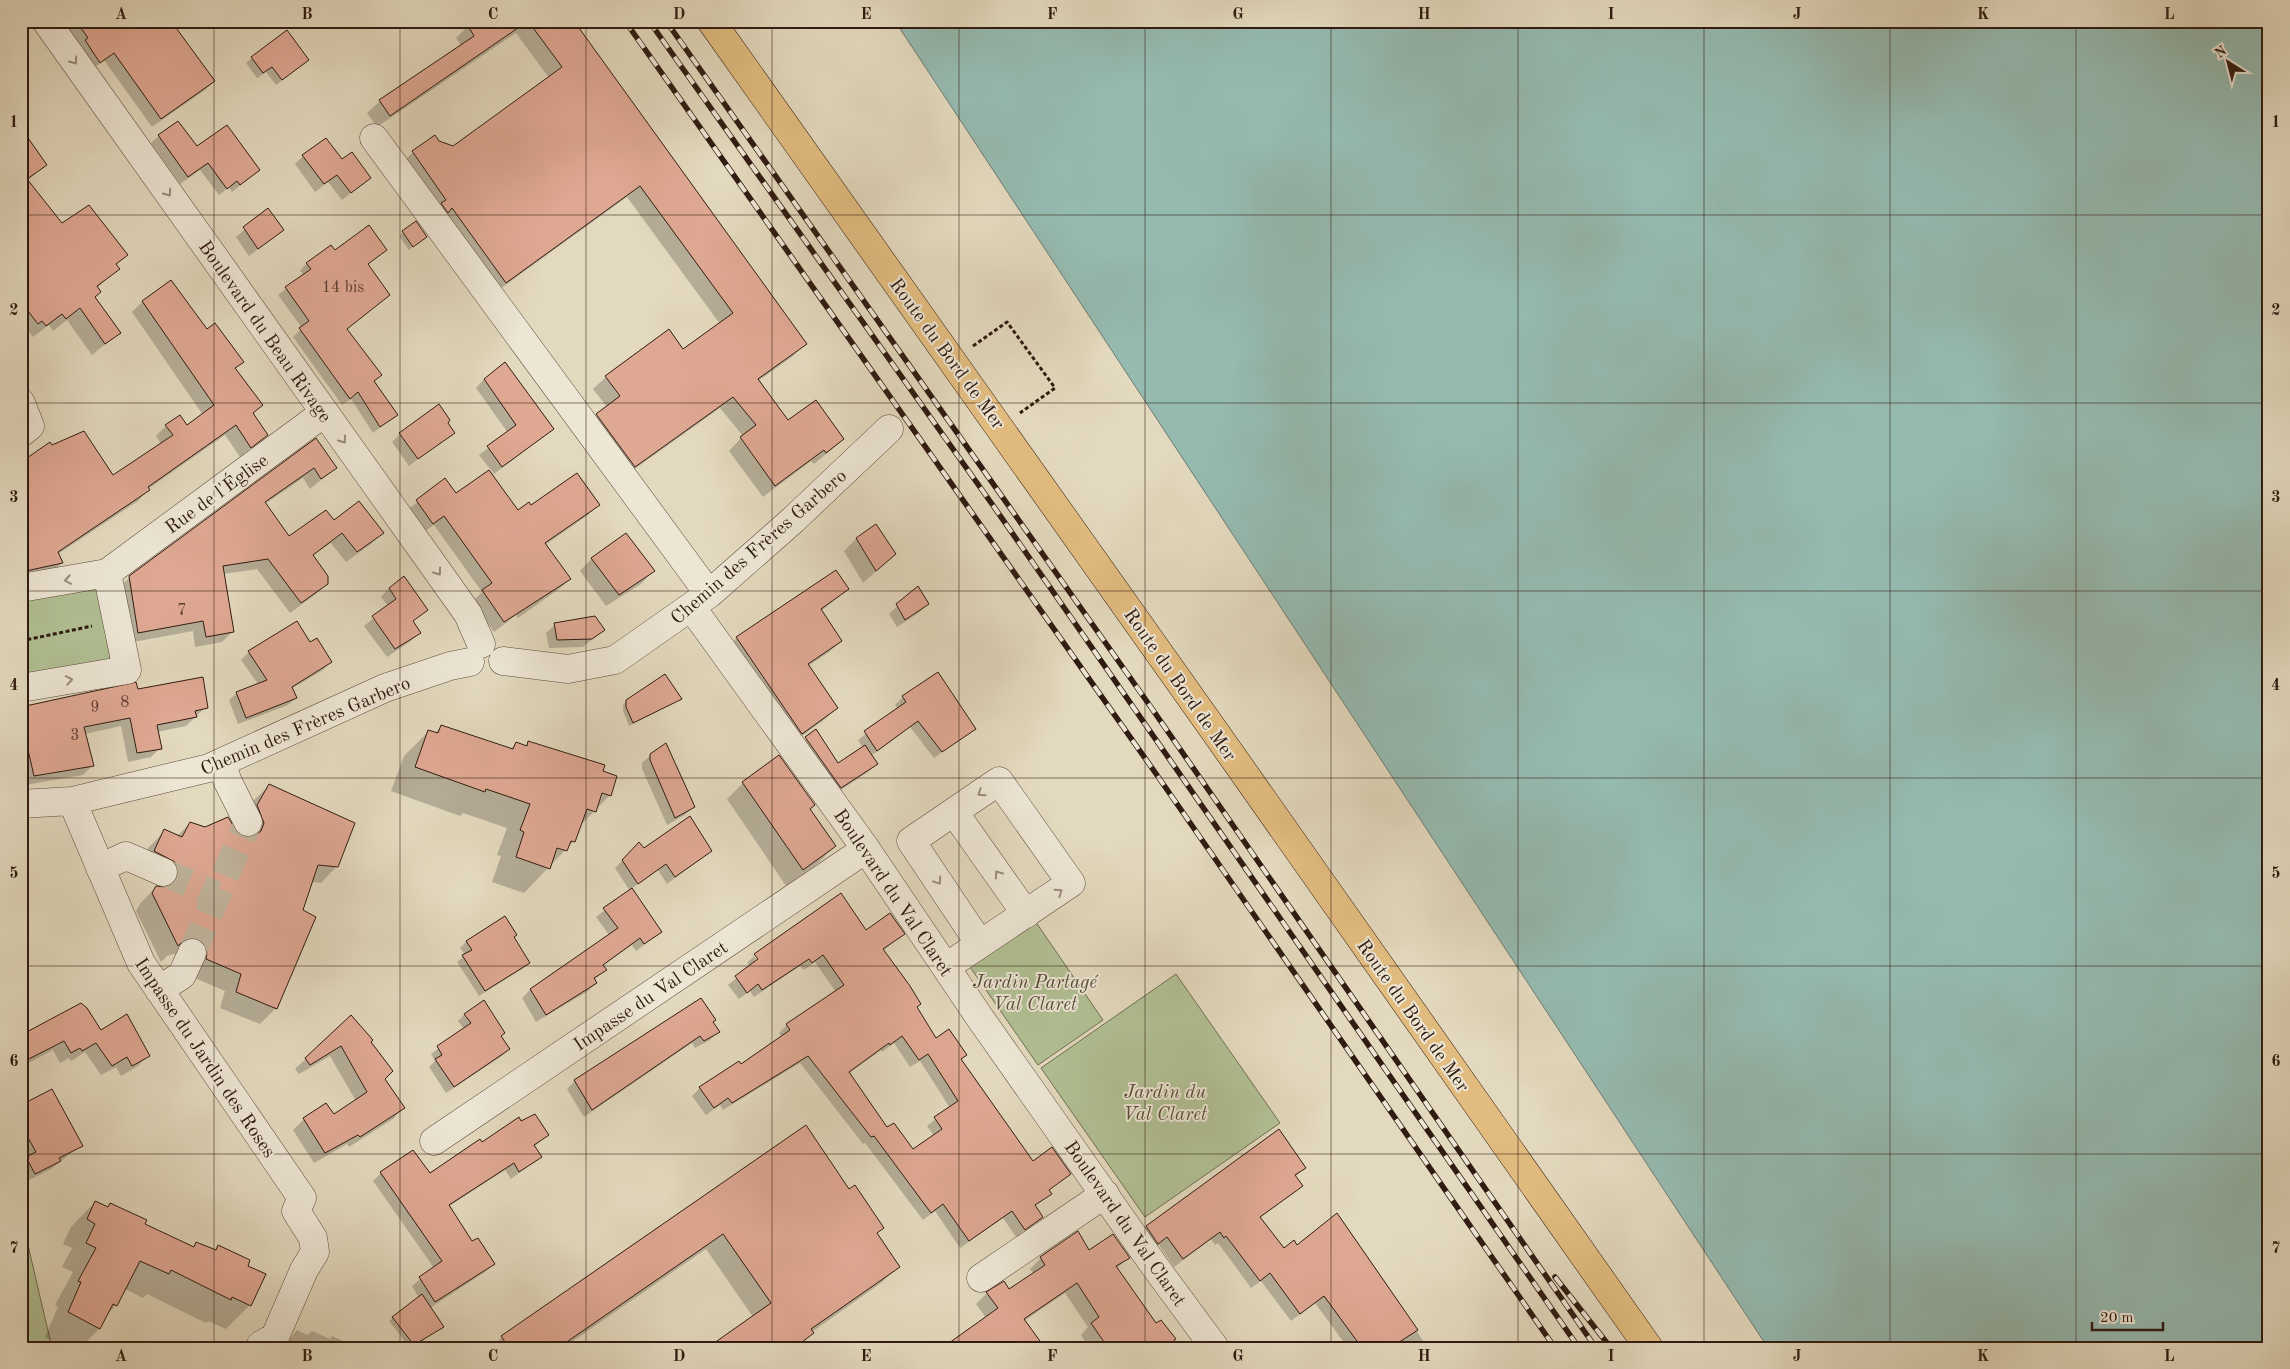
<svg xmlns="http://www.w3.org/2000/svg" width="2290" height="1369" font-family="'Old Standard TT',serif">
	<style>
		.green { fill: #b1c094; stroke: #706e52 }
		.water { fill: #95bab0; stroke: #6d7a70 }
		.shadow { fill: #0003; fill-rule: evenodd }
		.building { fill: #dfa893; stroke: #301b11; fill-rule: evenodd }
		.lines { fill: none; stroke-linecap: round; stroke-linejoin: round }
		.minor-tunnel { stroke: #bfb39b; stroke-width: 28; stroke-dasharray: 28 14; stroke-linecap: butt }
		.minor-casing { stroke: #5d4a3c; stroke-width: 29 }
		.major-casing { stroke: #301b11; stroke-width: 29 }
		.path { stroke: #301b11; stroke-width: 3; stroke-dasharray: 4 2.5; stroke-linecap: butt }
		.minor { stroke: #ede6d5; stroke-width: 28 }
		.major { stroke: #e2bc7f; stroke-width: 28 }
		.rail-casing { stroke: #301b11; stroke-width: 5.5 }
		.rail { stroke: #ede6d5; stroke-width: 4; stroke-dasharray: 11; stroke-linecap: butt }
		.oneway { stroke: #988b7d }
		.grid { fill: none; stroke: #301b11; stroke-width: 1; stroke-opacity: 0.55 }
		.labels { text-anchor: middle; stroke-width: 4; stroke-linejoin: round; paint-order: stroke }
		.number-label { font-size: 16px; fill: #5c3e32 }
		.street-label { font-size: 19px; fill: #301b11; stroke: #ede6d5 }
		.park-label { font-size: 19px; font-style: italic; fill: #574d38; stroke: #ede6d5 }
		.neatline { fill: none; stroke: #301b11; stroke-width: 2 }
		.grid-label { font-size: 16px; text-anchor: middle; font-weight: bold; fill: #301b11 }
	</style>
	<rect width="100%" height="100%" fill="#e3d9be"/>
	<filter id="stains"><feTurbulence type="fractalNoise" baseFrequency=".004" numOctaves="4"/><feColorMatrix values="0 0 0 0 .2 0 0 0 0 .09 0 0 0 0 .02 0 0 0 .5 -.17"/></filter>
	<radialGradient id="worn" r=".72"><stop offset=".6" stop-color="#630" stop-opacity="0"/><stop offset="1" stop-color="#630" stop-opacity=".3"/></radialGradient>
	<path class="green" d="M97 586 111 662 21 678V599Z
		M1033 918 1103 1020 1038 1065 968 964Z
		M1176 974 1280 1123 1145 1217 1041 1068Z
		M21 1215 52 1348H21Z"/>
	<path class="water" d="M895 21H2269V1348H1768Z"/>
	<path class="shadow" d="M61 21H169L214 81 205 90 152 127 104 60 90 71Z
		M459 21H572L805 344 793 356 758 381 788 422 842 439 830 451 814 464 811 461 763 497 729 451 743 436 720 408 622 478 585 427 607 407 593 389 606 377 683 351 720 324 627 197 493 294 401 164 413 152 438 142 454 147 549 78 516 33 377 127 367 113 380 101 461 46 456 38 465 29Z
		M252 58 308 60 276 85 266 72 257 78 246 63Z
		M21 78 26 84 21 89Z
		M21 131 45 165 27 181 62 225 126 255 116 265 118 269 97 288 94 298 119 333 92 355 67 320 53 331 49 325 33 337 29 332 25 336 21 331Z
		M159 136 196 147 259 170 232 192 229 187 219 195 200 170 180 184 151 143Z
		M303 156 342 161 369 178 342 200 328 182 315 192 295 164Z
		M268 210 283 230 249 256 236 237Z
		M415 223 422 240 409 250 399 236Z
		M386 250 367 265 388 295 346 330 373 382 396 415 373 433 351 399 342 405 293 337 302 328 278 295 304 275 300 271 307 263 334 252Z
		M170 282 207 331 242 362 235 369 262 405 253 414 267 434 240 457 225 435 148 489 138 501 58 554 62 563 51 574 21 580V462L51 447 113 476 161 444 156 436 166 426H187L203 415 132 312 142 302Z
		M484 379 553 429 494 474 479 455 508 433 476 388Z
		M453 432 409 466 392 442 400 434Z
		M315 440 336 468 310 489 303 478 265 504 288 537 333 521 382 533 371 544 346 562 331 543 312 556 327 583 316 594 290 613 257 569 223 574 233 631 222 642 195 647 193 631 128 643 119 588 130 577Z
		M445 480 456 495 517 512 531 507 598 505 588 515 545 545 570 579 559 589 518 618 516 615 494 632 472 602 482 592 434 525 422 533 406 511Z
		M856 539 895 554 863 583 844 551Z
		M592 558 653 571 641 584 606 606 580 571Z
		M836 572 848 589 821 611 841 641 829 652 808 666 836 708 825 719 791 744 725 649 737 638Z
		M389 588 426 610 412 622 419 633 411 641 387 657 364 626 388 606 381 597Z
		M917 588 928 604 920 612 897 627 889 614Z
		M555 625 604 630 583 647 549 648 546 633Z
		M310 644 331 662 323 670 291 689 296 698 288 705 238 724 229 700 237 693 258 684 241 660 249 652Z
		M938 674 974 728 934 758 910 727 871 756 876 764 868 772 833 795 797 746 816 731 838 765 863 748 858 740 898 709 895 705 903 697Z
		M137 690 206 707 186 726 157 732 160 748 151 757 128 762 121 726 85 734 92 766 83 775 25 785 21 768V709Z
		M681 699 629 726 623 711V705L627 701Z
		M441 727 510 750 516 743 525 746 529 742 616 777 609 796 580 826 574 841 524 893 492 882 501 856 497 855 507 828 463 813 460 816 391 791 404 756 428 732 434 734Z
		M651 755 693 807 685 815 667 825 642 769V763Z
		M743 783 809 810 835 846 818 863 786 886 727 799Z
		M269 786 337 866 321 883 311 882 301 910 276 1008 260 1024 220 1008 225 991 190 976 181 955 173 954 167 956 161 962 136 911 140 904 156 887 163 888 159 879 138 868 148 848 165 831 177 836 190 823 247 839 241 822 252 802Z
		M639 844 643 850 711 851 667 884 658 870 631 889 661 932 636 951 632 945 602 966 605 970 594 980 596 983 588 991 536 1022 522 998 530 990 609 935 596 917 630 891 615 868Z
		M504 918 512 938 529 963 522 969 479 996 457 962 465 955 460 948 466 942Z
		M866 932 903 934 883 951 936 1039 966 1055 960 1060 1033 1163 1069 1174 1048 1191 1050 1193 1034 1207 1041 1217 1016 1237 1003 1218 960 1248 935 1211 923 1220 865 1143 863 1144 800 1063 723 1110 720 1105 706 1115 692 1096 700 1088 741 1065 782 1037 779 1033 787 1025 836 992 815 962 804 970 800 966 754 997 750 991 739 999 728 985 750 967 747 963 754 956 760 965ZM894 1043 910 1067 920 1061 950 1108 927 1126 934 1136 912 1151 887 1128 848 1074 881 1050 882 1052Z
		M465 1014 500 1036 509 1049 502 1056 446 1093 429 1067 435 1061 431 1054 464 1029 458 1021Z
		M351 1017 369 1042 383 1079 403 1108 393 1119 349 1147 347 1144 314 1163 293 1130 304 1119 326 1104 334 1115 356 1101 330 1056 299 1074 295 1069Z
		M712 1022 718 1032 710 1040 695 1048 692 1043 584 1117 567 1089 575 1081Z
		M100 1031 148 1056 138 1066 121 1076 116 1067 101 1075 85 1052 71 1061 69 1058 60 1063 53 1050 21 1067V1036Z
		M21 1106 81 1145 51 1169 27 1181 21 1171V1163L27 1158 21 1148Z
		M521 1123 547 1135 534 1147 540 1157 511 1179 505 1170 448 1207 472 1243 493 1264 485 1272 430 1308 438 1330 410 1348 389 1321 419 1298 412 1286 434 1268 373 1181 381 1173 429 1175Z
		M806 1127 849 1191 882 1228 876 1234 898 1267 881 1283 812 1332 798 1348H709L753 1317 706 1249 563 1348H491L502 1337Z
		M1278 1131 1304 1168 1295 1177 1302 1185 1260 1218 1283 1250 1297 1247 1337 1215 1428 1348H1348L1315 1303 1291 1321 1261 1281 1251 1288 1218 1243 1215 1245 1211 1239 1174 1267 1159 1245 1149 1251 1138 1235 1146 1227Z
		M95 1202 107 1208 111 1204 143 1224 193 1248 197 1243 214 1251 218 1246 246 1266 250 1305 226 1329 208 1321 206 1323 147 1294 143 1298 125 1289 116 1305 106 1316 99 1329 80 1348H65L45 1337 58 1307 55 1305 73 1272 62 1267 72 1248 63 1244 71 1227Z
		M1089 1251 1128 1258 1116 1269 1156 1325 1174 1339 1166 1348H1106L1101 1340 1089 1348 1081 1335 1088 1327 1065 1293 1024 1321 986 1318 976 1304 987 1293 1009 1291 1034 1274 1030 1269 1041 1258Z
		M297 1330 307 1335 312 1331 330 1339 332 1336 359 1348H282Z"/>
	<path class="building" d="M76 21H171L215 81 161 119 114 53 100 63 85 40 88 38Z
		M465 21H574L807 344 758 379 788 420 816 400 844 439 826 453 824 450 775 486 740 437 756 425 733 397 635 467 596 414 620 396 605 376 669 329 683 349 733 313 640 186 506 283 452 208 448 213 441 203 446 200 412 151 435 135 439 141 453 146 562 67 528 21 390 116 379 100 474 36Z
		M287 30 309 60 282 80 272 67 263 73 251 57Z
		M178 121 197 146 227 125 260 170 240 185 237 181 227 189 208 163 188 177 158 135Z
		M21 128 47 165 27 179 62 223 89 205 128 255 116 264 120 269 97 286 101 292 95 297 121 333 105 344 80 308 66 319 62 314 46 326 42 321 38 324 21 302Z
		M326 138 342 159 352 152 371 178 351 193 337 175 324 184 302 155Z
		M268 208 284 230 258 249 243 227Z
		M416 221 427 237 413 247 402 231Z
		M369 225 387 250 368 264 390 295 347 329 382 375 374 381 398 415 380 427 358 392 350 399 299 328 309 321 285 287 311 269 306 263 331 245 335 250Z
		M171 280 207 329 215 323 244 362 235 368 263 405 253 413 268 435 251 448 236 425 148 487 150 490 58 552 63 563 21 572V462L50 442 52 445 84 431 113 475 173 435 165 425 180 415 187 425 214 405 142 301Z
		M505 362 554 429 502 467 487 446 516 425 484 379Z
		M439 404 450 420 448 423 455 433 418 459 399 433Z
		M316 438 337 468 321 479 314 468 265 502 289 536 326 510 334 520 359 501 384 533 357 552 342 533 313 555 328 576V584L301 603 268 559 223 566 234 632 206 637 203 621 138 633 129 576Z
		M489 470 518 510 529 502 531 505 577 473 600 505 545 543 571 579 504 622 482 590 492 583 444 516 433 524 416 500 445 478 456 493Z
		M876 524 896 554 876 571 856 538Z
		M626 533 655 571 619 595 591 558Z
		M836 570 849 589 821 609 842 641 808 664 838 708 802 734 736 637Z
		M404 576 428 610 413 621 421 633 395 649 372 616 396 599 389 588Z
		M918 586 929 604 905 620 896 604Z
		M595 616 605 630 592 639 557 640 554 623Z
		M297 621 310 642 317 638 332 662 292 687 297 698 246 718 236 692 267 680 248 651Z
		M938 672 976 729 942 752 918 721 877 751 864 731 906 702 902 696Z
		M665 674 682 699 633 723 626 707V700Z
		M203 677 208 708 195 711 197 717 157 725 162 749 137 753 130 718 84 727 94 766 34 776 21 719V707L136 682 138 689Z
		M441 725 513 749 516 742 527 746 528 741 605 765 603 771 617 776 611 796 602 793 596 812 587 809 575 842 571 841 567 851 557 848 550 869 516 857 524 832 520 830 530 804 486 789 485 792 415 767 428 730 438 733Z
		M816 729 838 763 865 745 878 764 841 788 805 737Z
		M666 743 695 807 675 818 650 760V754Z
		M779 755 815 805 810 809 836 846 803 870 742 782Z
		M269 784 355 823 338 867 318 865 303 910 316 917 277 1009 236 992 241 974 206 959 207 951 204 944 199 939 190 938 183 941 178 946 152 893 156 886 165 887 173 884 177 878 178 870 175 862 154 851 164 829 182 837 190 822 205 827 228 817 239 835 247 838 255 836 261 831 264 823 257 805Z
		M690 816 712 851 675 877 666 864 638 884 622 860 639 842 644 848Z
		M632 888 662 932 644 944 640 938 603 965 607 970 594 978 597 983 546 1015 530 989 618 928 603 908Z
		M841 893 866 930 890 913 905 934 883 949 910 986 921 1004 917 1007 936 1038 949 1029 967 1055 961 1059 1033 1161 1052 1147 1071 1174 1049 1190 1052 1194 1035 1205 1043 1217 1025 1230 1012 1211 969 1241 943 1204 931 1213 874 1136 871 1137 808 1056 732 1103 728 1098 714 1108 699 1087 739 1061 741 1064 790 1030 786 1024 844 985 823 955 812 963 809 959 762 990 758 984 747 993 735 976 758 959 754 954ZM902 1036 919 1060 928 1054 958 1101 934 1117 942 1129 913 1149 894 1123 887 1127 849 1072 889 1043 890 1045Z
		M505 916 517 935 514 937 530 963 485 991 462 955 472 950 466 941Z
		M701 998 716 1020 713 1022 720 1032 704 1041 700 1036 592 1110 574 1080Z
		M484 1000 505 1033 501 1036 510 1049 454 1087 435 1059 442 1055 437 1046 471 1023 464 1014Z
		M81 1003 87 1008 101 1030 127 1014 150 1056 132 1066 127 1057 112 1066 96 1043 82 1051 80 1048 71 1053 64 1041 21 1063V1035Z
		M351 1015 373 1040 371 1042 393 1071 385 1079 405 1108 360 1137 358 1135 325 1153 303 1118 326 1103 334 1114 367 1092 341 1046 310 1065 305 1058Z
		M52 1089 83 1146 59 1158 61 1161 35 1174 26 1157 36 1152 21 1125V1105Z
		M535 1114 549 1135 534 1145 542 1157 519 1172 514 1163 449 1205 472 1241 478 1238 495 1264 435 1302 419 1277 442 1261 380 1172 413 1150 430 1173 480 1139 482 1142 519 1117 521 1121Z
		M806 1125 849 1189 855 1185 884 1228 877 1233 900 1267 811 1329 814 1333 794 1348H707L771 1303 723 1234 558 1348H509L501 1336Z
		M1279 1129 1306 1168 1295 1175 1303 1186 1260 1217 1284 1248 1294 1240 1297 1245 1337 1213 1418 1330 1390 1348H1362L1324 1296 1300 1314 1270 1273 1260 1281 1226 1236 1224 1238 1220 1232 1183 1259 1167 1237 1158 1244 1146 1226Z
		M95 1201 108 1207 110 1203 147 1220 145 1224 194 1247 196 1242 216 1250 218 1245 250 1260 248 1266 266 1274 251 1306 232 1297 231 1300 171 1270 169 1274 140 1261 117 1306 113 1304 100 1329 68 1312 81 1282 78 1281 96 1248 86 1243 95 1224 87 1219Z
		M1078 1231 1089 1250 1113 1234 1130 1258 1116 1266 1156 1323 1161 1320 1176 1339 1164 1348H1108L1091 1323 1099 1317 1077 1283 1024 1319 1045 1348H942L998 1308 986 1292 1004 1281 1009 1289 1045 1265 1040 1257Z
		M422 1294 444 1327 414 1345 392 1317Z"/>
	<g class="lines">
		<path class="minor-tunnel" d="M163 872 216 895
			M192 953 248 822"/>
		<defs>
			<path id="minor" d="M46 21 468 614 481 644
				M374 138 709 594
				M21 403 30 426 21 433
				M107 573 324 413
				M21 588 107 573 127 670 21 688
				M692 608 866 849 980 1018 1156 1268 1215 1348
				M503 661 568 669 615 660 709 594 793 520 889 429
				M221 763 228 782 248 822
				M72 801 141 963 302 1198 296 1211 313 1238 315 1252 304 1270 275 1337 261 1345
				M21 804 72 801 209 768 385 688 450 666 470 662
				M954 812 1026 914
				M100 868 126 856 163 872
				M946 967 1071 883 999 781 911 841 980 944
				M159 990 182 975 192 953
				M434 1141 866 849
				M981 1278 1105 1194"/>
			<path id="major" d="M711 21C1026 462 1337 905 1649 1348"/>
		</defs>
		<use href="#minor" class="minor-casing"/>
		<use href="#major" class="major-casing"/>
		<path class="path" d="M973 346 1007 322 1055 388 1020 413
			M21 641 92 626"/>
		<use href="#minor" class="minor"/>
		<use href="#major" class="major"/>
		<defs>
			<path id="rail" d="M625 21 1152 768 1555 1348
				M649 21 992 504 1579 1348
				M666 21 1148 703 1596 1348
				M1555 1277 1611 1348"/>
		</defs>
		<use href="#rail" class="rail-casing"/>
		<use href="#rail" class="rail"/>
	</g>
	<defs><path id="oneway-chevron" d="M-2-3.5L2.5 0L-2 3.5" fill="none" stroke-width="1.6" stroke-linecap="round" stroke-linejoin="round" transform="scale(1.25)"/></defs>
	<g class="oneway">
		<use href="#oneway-chevron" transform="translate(74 61) rotate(55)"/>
		<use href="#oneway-chevron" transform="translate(168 193) rotate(55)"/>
		<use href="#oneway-chevron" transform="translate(343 440) rotate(54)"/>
		<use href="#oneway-chevron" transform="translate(438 572) rotate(54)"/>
		<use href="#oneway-chevron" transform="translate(68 580) rotate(170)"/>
		<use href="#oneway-chevron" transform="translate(69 680) rotate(-10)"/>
		<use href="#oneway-chevron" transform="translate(981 793) rotate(146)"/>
		<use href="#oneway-chevron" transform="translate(998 874) rotate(-125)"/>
		<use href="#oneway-chevron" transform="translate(938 881) rotate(56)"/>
		<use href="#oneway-chevron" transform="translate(1059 892) rotate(-34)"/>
	</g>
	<path class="grid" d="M214 21V1348M400 21V1348M586 21V1348M772 21V1348M959 21V1348M1145 21V1348M1331 21V1348M1518 21V1348M1704 21V1348M1890 21V1348M2076 21V1348M21 215H2269M21 403H2269M21 591H2269M21 778H2269M21 966H2269M21 1154H2269"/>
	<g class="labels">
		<g class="number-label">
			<text x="343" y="292">14 bis</text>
			<text x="182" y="615">7</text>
			<text x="125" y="707">8</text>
			<text x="95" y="712">9</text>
			<text x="75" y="740">3</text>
		</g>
		<g class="street-label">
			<text transform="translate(266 331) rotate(55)" y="7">Boulevard du Beau Rivage</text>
			<text transform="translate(948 353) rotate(54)" y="7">Route du Bord de Mer</text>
			<text transform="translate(216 493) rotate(-36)" y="7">Rue de l'Église</text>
			<text transform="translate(758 546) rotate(-41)" y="7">Chemin des Frères Garbero</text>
			<text transform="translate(1181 684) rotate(55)" y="7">Route du Bord de Mer</text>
			<text transform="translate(305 725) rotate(-23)" y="7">Chemin des Frères Garbero</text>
			<text transform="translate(894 892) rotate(56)" y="7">Boulevard du Val Claret</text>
			<text transform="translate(650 995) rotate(-34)" y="7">Impasse du Val Claret</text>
			<text transform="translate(1414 1015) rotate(55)" y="7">Route du Bord de Mer</text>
			<text transform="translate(206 1057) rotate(56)" y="7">Impasse du Jardin des Roses</text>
			<text transform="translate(1126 1223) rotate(55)" y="7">Boulevard du Val Claret</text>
		</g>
		<g class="park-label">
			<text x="1035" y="988">Jardin Partagé<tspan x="1035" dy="22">Val Claret</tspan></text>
			<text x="1165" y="1098">Jardin du<tspan x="1165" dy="22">Val Claret</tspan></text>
		</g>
	</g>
	<rect width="2290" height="1369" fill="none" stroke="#e3d9be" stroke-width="55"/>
	<g transform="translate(2228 62) rotate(324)" stroke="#ede6d5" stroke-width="4" paint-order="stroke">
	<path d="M0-4L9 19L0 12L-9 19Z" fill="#301b11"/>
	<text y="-8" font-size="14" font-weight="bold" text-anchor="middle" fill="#301b11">N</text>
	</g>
	<path d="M2092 1322v8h71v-8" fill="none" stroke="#301b11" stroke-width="2.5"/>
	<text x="2100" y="1322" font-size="15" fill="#301b11" stroke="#ede6d5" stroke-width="4" paint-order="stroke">20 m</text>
	<rect x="28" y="28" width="2234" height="1314" class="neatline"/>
	<g class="grid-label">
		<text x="121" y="19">A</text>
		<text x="307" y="19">B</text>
		<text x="493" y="19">C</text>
		<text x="679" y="19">D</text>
		<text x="866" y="19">E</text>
		<text x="1052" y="19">F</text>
		<text x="1238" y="19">G</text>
		<text x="1424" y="19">H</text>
		<text x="1611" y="19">I</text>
		<text x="1797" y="19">J</text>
		<text x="1983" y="19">K</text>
		<text x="2169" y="19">L</text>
		<text x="14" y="127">1</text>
		<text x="2276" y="127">1</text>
		<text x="14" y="315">2</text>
		<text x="2276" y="315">2</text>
		<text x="14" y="502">3</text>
		<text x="2276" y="502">3</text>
		<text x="14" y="690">4</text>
		<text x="2276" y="690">4</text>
		<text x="14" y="878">5</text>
		<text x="2276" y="878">5</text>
		<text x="14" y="1066">6</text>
		<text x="2276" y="1066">6</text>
		<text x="14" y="1253">7</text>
		<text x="2276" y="1253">7</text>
		<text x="121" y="1361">A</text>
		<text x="307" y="1361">B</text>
		<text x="493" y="1361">C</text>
		<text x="679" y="1361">D</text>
		<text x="866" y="1361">E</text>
		<text x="1052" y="1361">F</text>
		<text x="1238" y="1361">G</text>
		<text x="1424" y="1361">H</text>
		<text x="1611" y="1361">I</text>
		<text x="1797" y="1361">J</text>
		<text x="1983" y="1361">K</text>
		<text x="2169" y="1361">L</text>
	</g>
	<rect width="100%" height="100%" filter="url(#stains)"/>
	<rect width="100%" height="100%" fill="url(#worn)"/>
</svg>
